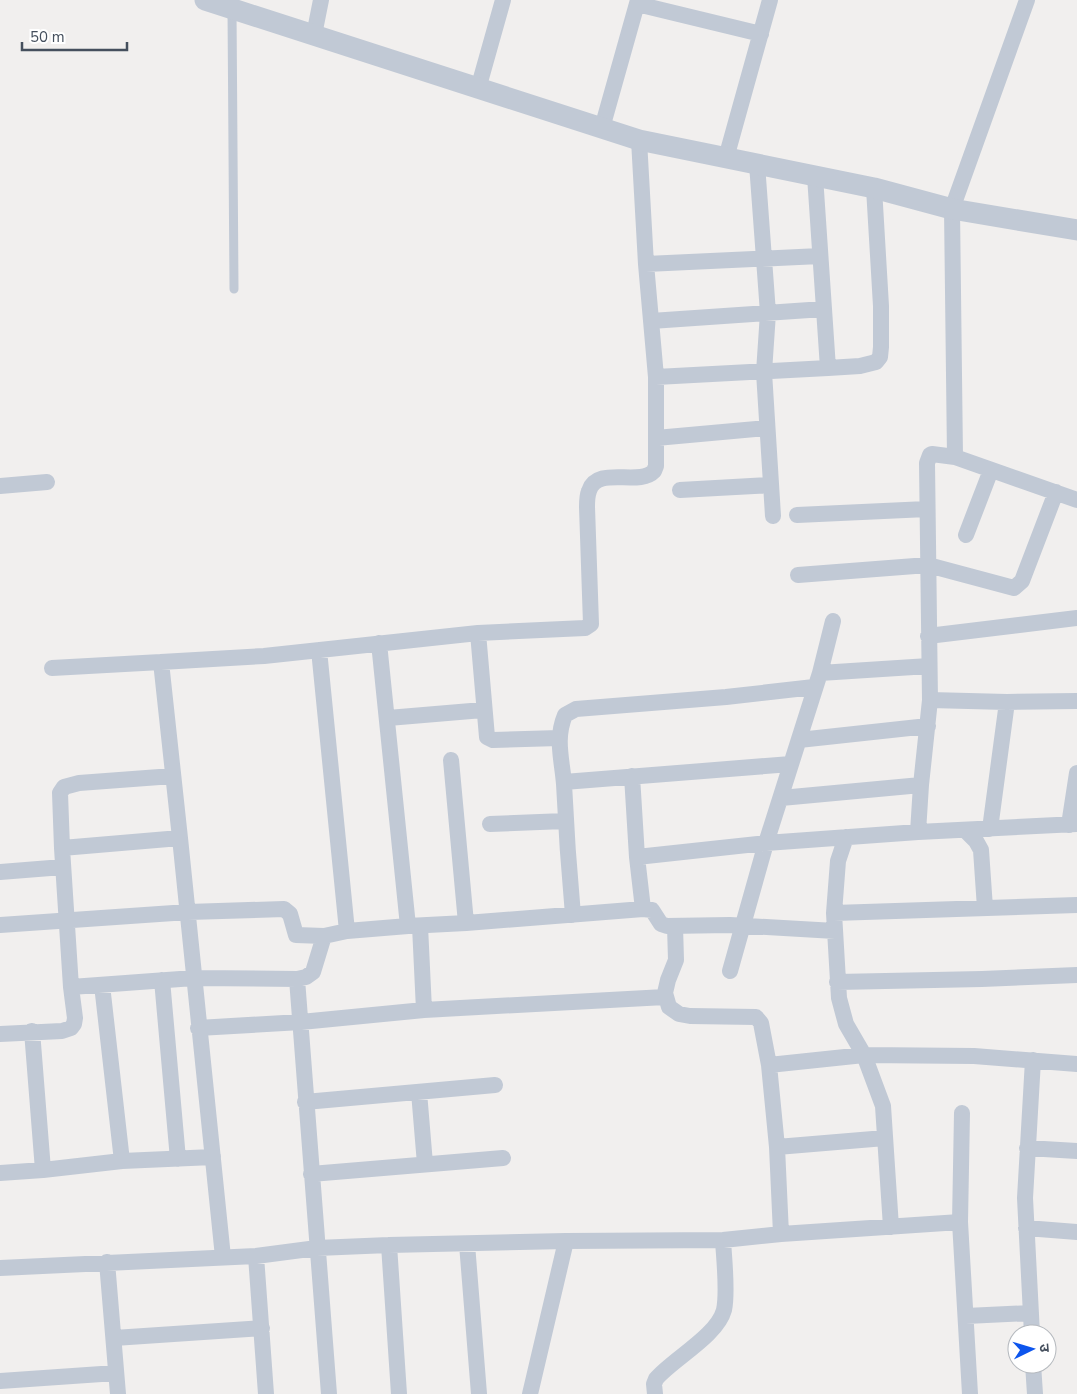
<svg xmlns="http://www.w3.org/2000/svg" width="1077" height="1394" font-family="'Nunito Sans','Noto Sans Devanagari',sans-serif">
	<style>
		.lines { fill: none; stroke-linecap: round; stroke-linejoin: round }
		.service { stroke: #c1c9d5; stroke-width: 9 }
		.minor { stroke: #c1c9d5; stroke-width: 16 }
		.tertiary { stroke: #c1c9d5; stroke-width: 21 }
	</style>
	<rect width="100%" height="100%" fill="#f1efee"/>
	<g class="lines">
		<path class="service" d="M232 9 234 289"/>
		<path class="minor" d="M637 4 761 34
			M314 35 321 0
			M478 89 503 0
			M602 128 638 0
			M726 158 770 0
			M757 164 768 313 764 372 773 516
			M815 176 828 368
			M646 264 820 256
			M651 321 824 309
			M656 377 828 368 860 366 876 362 880 357 881 347V306L874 188
			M656 438 767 428
			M955 457 1077 500
			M0 486 47 482
			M680 490 771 485
			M797 515 927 509
			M966 535 991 470
			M798 575 928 565 1014 588 1022 581 1056 492
			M478 633 487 737 493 740 559 738
			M928 636 1077 618
			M379 643 408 926
			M319 650 347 931
			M52 668 161 662
			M820 673 929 666
			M930 700 1007 702 1077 701
			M388 718 483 710
			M799 740 928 726
			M451 760 466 923
			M632 776 637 857 643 909
			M564 782 791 764
			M781 798 921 785 930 700 927 463 930 455 932 454 955 457 952 209 1027 0
			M490 824 565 821
			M1069 825 1077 773
			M990 829 1007 702
			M965 830 976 841 981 850 985 908
			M918 832 921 785
			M846 837 838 861 834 913 839 998 846 1024 864 1055 883 1106 891 1227
			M180 838 223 1257
			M62 848 60 793 64 787 79 783 173 776
			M637 857 766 843 918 832 1077 824
			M0 872 63 867
			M834 913 1077 905
			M573 915C569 871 566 827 564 784 562 759 555 739 565 715L576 709 726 697 814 687
			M0 925 188 912 284 909 290 914 296 935 324 936 347 931 408 926 466 923 643 909 652 910 661 924 667 926 730 925 835 931
			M420 926 424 1010
			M675 926 676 960 668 980 665 993 669 1007 679 1014 690 1016 756 1017 761 1023 769 1065 777 1147 781 1234
			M324 936 313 972 306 977 297 979 329 1394
			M730 971 766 843 820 673 833 621
			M162 980 178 1159
			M837 982 982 979 1077 975
			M102 985 122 1161
			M71 987 194 978 297 979
			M198 1028 301 1022 424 1010 665 997
			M32 1031 43 1170
			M0 1034 62 1031 71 1028 74 1024 75 1018 71 987 62 848 180 838 161 662 264 656 478 633 585 628 591 624 587 507C587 502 587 496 589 491 597 465 639 487 654 471L656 466V377L646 264 639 140
			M769 1065 864 1055 974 1056 1077 1064
			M419 1092 425 1164
			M305 1102 495 1085
			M962 1113 960 1222 970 1394
			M777 1147 885 1138
			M1027 1148 1077 1151
			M0 1173 43 1170 122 1161 213 1157
			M311 1174 503 1158
			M1026 1228 1077 1232
			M467 1244 479 1394
			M389 1245 399 1394
			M256 1256 266 1394
			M107 1262 118 1394
			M0 1268 256 1256 317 1248 389 1245 566 1241 723 1240 781 1234 960 1222
			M966 1316 1031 1313
			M1032 1334 1025 1198 1033 1060
			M114 1338 262 1328
			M1033 1364 1035 1394
			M0 1381 116 1373
			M530 1394 566 1241
			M655 1394 654 1384 656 1379C673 1359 717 1336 724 1310 728 1292 724 1259 723 1240"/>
		<path class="tertiary" d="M205 0 639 140 874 188 952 209 1077 230"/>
	</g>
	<g transform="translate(1032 1349) rotate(85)"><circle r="24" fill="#ffffff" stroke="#b5b9be"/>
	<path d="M0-4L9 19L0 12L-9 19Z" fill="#0d55ed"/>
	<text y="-8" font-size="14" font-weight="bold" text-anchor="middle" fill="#454f5d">उ</text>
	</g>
	<path d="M22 42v8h105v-8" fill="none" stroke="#454f5d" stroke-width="2.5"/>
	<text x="30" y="42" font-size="15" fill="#454f5d" stroke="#ffffff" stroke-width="4" paint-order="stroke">50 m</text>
</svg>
